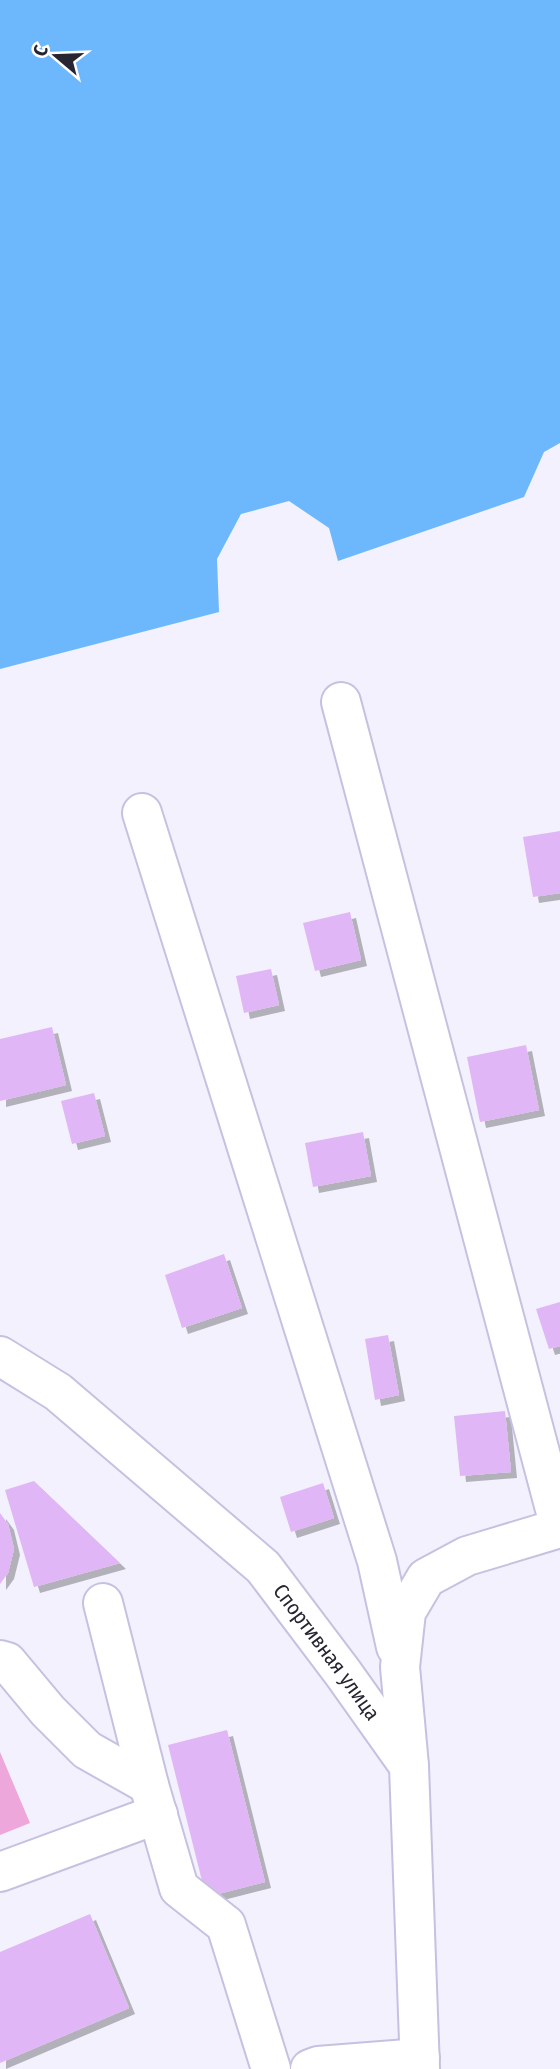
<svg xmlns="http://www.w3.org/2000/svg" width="560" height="2069" font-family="'Fira Sans Condensed',sans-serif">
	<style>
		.green { fill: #eda7da }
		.water { fill: #6db7fc }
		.building { fill: #e1b6f6; filter: url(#shadow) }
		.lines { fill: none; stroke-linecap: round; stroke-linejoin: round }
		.minor-casing { stroke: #c6c1e1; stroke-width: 42 }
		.minor { stroke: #fff; stroke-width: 38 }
		.labels { text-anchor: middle; stroke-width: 5; stroke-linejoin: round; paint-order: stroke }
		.street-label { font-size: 21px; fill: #272531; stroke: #fff }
	</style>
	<defs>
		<filter id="shadow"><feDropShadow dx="6" dy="6" stdDeviation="0" flood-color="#0004"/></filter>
	</defs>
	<rect width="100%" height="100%" fill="#f3f1fe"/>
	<path class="green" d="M0 1752 30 1823 0 1835Z"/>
	<path class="water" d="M0 0H560V443L544 452 524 497 338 561 329 528 289 501 241 514 217 559 219 612 0 669Z"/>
	<path class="building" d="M560 831V893L533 897 523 837Z
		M350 912 361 960 315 971 303 923Z
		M271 969 279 1005 244 1013 236 976Z
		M52 1027 66 1085 0 1101V1039Z
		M526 1045 539 1110 480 1122 467 1057Z
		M94 1093 105 1136 72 1144 61 1101Z
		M363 1132 371 1176 313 1187 305 1143Z
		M224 1254 242 1308 182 1328 165 1275Z
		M560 1302V1346L549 1349 536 1309Z
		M388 1335 399 1395 375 1400 365 1339Z
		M505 1411 511 1472 460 1476 454 1416Z
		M34 1481 120 1563 34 1587 5 1490Z
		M323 1483 334 1518 291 1532 280 1497Z
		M0 1513 8 1524 14 1549 8 1573 0 1584Z
		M227 1730 265 1882 206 1897 168 1745Z
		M90 1914 129 2008 0 2063V1952Z"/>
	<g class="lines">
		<defs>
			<g id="minor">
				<path d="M341 702 560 1528 467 1556 426 1578 406 1612 400 1667 409 1766"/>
				<path d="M142 813 377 1561 396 1647"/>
				<path id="s1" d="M0 1356 58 1392 263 1567 343 1673 409 1766 420 2069"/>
				<path d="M103 1603 149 1785 179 1888 226 1925 271 2069"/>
				<path d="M0 1660 7 1662 48 1711 87 1750 149 1785"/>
				<path d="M0 1872 158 1814"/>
				<path d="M310 2069 318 2066 420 2058"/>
			</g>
		</defs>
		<use href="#minor" class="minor-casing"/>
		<use href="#minor" class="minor"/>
	</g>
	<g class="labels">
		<g class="street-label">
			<text dy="7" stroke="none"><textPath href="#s1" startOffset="444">Спортивная улица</textPath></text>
		</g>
	</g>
	<g transform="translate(56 56) rotate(289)" stroke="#ffffff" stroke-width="5" paint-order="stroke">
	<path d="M0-5L12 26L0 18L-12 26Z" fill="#272531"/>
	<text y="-10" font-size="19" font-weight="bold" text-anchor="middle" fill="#272531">С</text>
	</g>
</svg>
